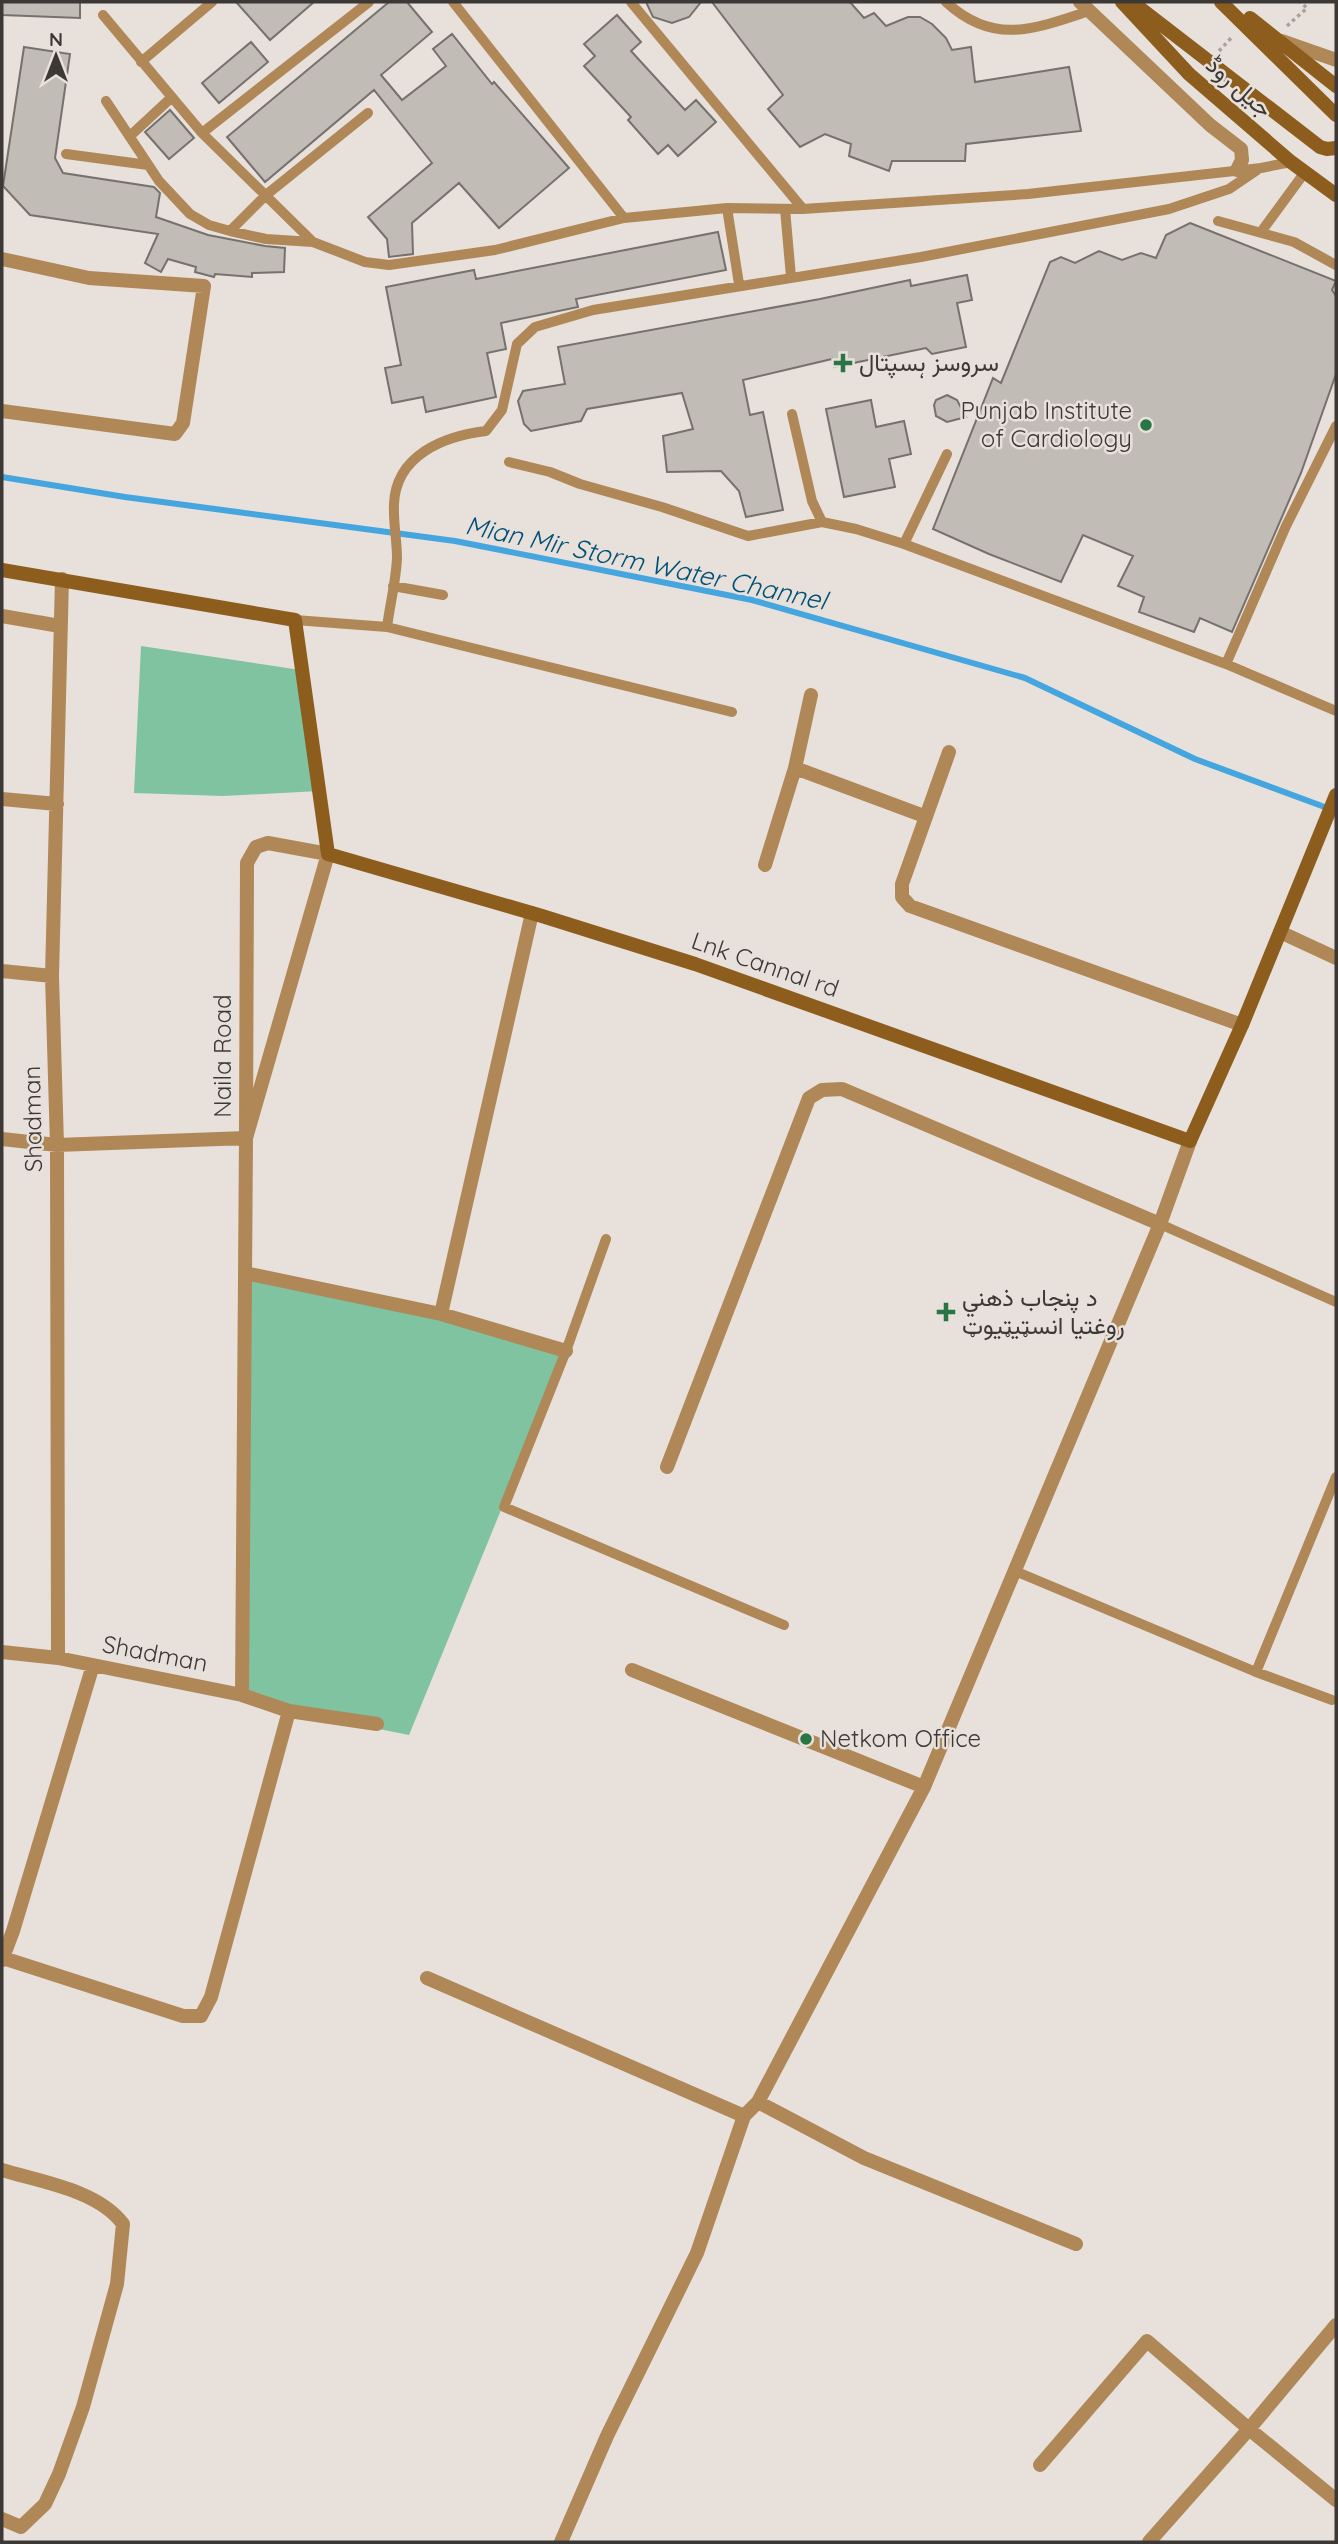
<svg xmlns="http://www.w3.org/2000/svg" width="1338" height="2544" font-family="Quicksand,Vazirmatn,sans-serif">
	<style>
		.green { fill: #7fc3a1 }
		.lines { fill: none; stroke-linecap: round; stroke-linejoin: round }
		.stream { stroke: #45a5de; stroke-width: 6 }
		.building { fill: #c2bcb7; stroke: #77716d; stroke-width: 2 }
		.path { stroke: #a7a29e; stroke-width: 3.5; stroke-dasharray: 3.5 3.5; stroke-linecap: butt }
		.lane { stroke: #b08757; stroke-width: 10 }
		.street { stroke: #b08757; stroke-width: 14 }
		.secondary { stroke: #8d5d1d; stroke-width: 14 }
		.poi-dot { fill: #297544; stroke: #e7e0db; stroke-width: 2.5 }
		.labels { text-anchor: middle; stroke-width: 5; stroke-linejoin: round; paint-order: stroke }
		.street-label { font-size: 24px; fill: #3b3836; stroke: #e7e0db }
		.poi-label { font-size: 24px; fill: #3b3836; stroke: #e7e0db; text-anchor: start }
		.water-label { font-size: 26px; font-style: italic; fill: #005076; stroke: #e7e0db }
	</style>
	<rect width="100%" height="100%" fill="#e7e0db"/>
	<path class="green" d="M141 646 307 671 319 791 223 796 134 793Z
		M245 1273 566 1351 409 1735 289 1711 242 1695Z"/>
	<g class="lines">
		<path class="stream" d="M2 477 125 497 455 541 752 600 1025 678 1195 759 1330 809"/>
	</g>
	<path class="building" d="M2 2H80V18L2 15Z
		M236 2H314L270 40Z
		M389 2H407L432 32 381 75 402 100 446 66 433 49 452 34 492 84 494 82 569 168 499 228 459 183 412 223 413 254 389 257 387 239 368 217 432 163 374 90 265 182 227 137Z
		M646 2H701L689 17 672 23 653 17Z
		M712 2H850L864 18 874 13 886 26 908 17H920L932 24 946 38 952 50 971 47 975 82 1069 67 1081 131 966 144 965 161H892L889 171 849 156 851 144 825 134 800 147 768 109 783 95Z
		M617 15 641 42 631 51 685 110 696 100 716 122 678 156 668 145 658 154 628 120 631 117 584 66 595 56 584 44Z
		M251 42 268 62 219 103 202 83Z
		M24 47 70 54 55 158 63 173 154 187 160 193 156 217 208 235 265 246 285 248 284 272 252 273V277L215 274 214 277 195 272 196 267 168 259 161 272 145 263 158 234 30 215 3 186Z
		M170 110 194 138 169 159 145 132Z
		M1190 223 1336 281 1332 290 1336 296V374L1301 473 1232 632 1200 618 1194 632 1139 612 1144 597 1118 586 1133 556 1083 535 1061 582 989 554 933 529 993 378 1001 383 1050 262 1061 257 1075 263 1099 251 1122 260 1141 253 1156 258 1166 235Z
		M718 232 726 270 576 299 578 307 501 323 506 349 487 353 496 397 426 412 423 397 392 403 385 368 401 365 386 287 474 270 476 279Z
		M967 275 972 300 957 303 966 347 932 354 926 348 834 367 832 359 743 380 750 415 763 412 783 510 746 517 739 491 721 471 667 472 663 436 693 429 682 393 587 409 581 421 531 431 524 424 518 401 523 391 565 384 558 347 820 299 910 280 911 286Z
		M947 395 957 400 966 417 947 422 936 416 934 405 936 400Z
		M871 400 876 427 904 421 911 454 889 459 895 487 844 497 826 409Z"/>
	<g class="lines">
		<path class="path" d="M1287 26 1307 8 1300 2
			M1219 51 1233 36"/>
		<path class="lane" d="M453 2 624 218
			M631 2 803 209
			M946 2C994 46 1034 29 1089 11
			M103 15 202 133 313 242
			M141 62 212 2
			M106 101 159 181 190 214 209 225 230 231 266 239 313 242 365 262 389 265 495 250 624 218 727 208 803 209 1028 194 1261 168 1291 162
			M202 133 369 2
			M130 136 172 97
			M66 154 148 165
			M727 208 739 284
			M785 209 791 277
			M1218 221 1294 242 1336 265
			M230 231 266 195 368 113
			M1261 232 1305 172
			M792 414 812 501 822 522
			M509 462 550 472 580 484 662 507 748 536 822 522 856 529 904 544 1226 664 1336 711
			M904 544 947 454
			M393 586 443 595
			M295 620 387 627 732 712
			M387 627C390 604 396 581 397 558 397 540 393 522 394 504 396 455 444 436 486 431L502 410 517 344 535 327 593 310 921 257 1169 209 1229 189 1257 170
			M1226 664 1286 526 1336 426
			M1160 1224 1336 1302
			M606 1239 566 1351 504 1507 784 1625
			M1015 1571 1256 1672 1332 1700
			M1256 1672 1336 1477"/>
		<path class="street" d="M1080 2 1210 125 1241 149 1242 160 1237 170
			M1282 41 1336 60
			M2 259 89 278 204 286 183 423 175 434 2 411
			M2 616 60 626
			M949 752 902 884V897L910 906 1242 1025
			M795 768 924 816
			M2 799 57 804
			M765 865 795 768 811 695
			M1280 932 1336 958
			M2 971 52 976
			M2 1139 57 1145 246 1138 247 863 256 847 268 843 328 854 246 1138 242 1695
			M245 1273 441 1314 566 1351
			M441 1314 532 913
			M667 1467 809 1098 822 1090 842 1089 1160 1224
			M2 1652 58 1658 242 1695 289 1711 377 1724
			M58 1658 57 1145 52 976 62 579
			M632 1670 924 1787
			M3 1958 183 2016H201L211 1997 289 1711
			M2 1960 13 1931 93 1665
			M427 1978 744 2116
			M758 2102 864 2158 1076 2244
			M2 2170C41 2182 98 2190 123 2224L117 2284 83 2407 59 2474 45 2504 21 2527 2 2519
			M1040 2465 1147 2341 1249 2429 1336 2500
			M561 2542 607 2436 697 2253 744 2116 758 2102 924 1787 1160 1224 1190 1141
			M1149 2542 1249 2429 1336 2325"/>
		<path class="secondary" d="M1122 2 1189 74 1291 162 1336 195
			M1132 2 1320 147 1327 149 1336 148
			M1221 2 1336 115
			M1250 18 1336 86
			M2 570 295 620 328 854 542 916 695 964 1190 1141 1242 1025 1336 795"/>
	</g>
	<g class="poi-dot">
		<path d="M839.5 352.5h7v7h7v7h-7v7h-7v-7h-7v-7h7z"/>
		<circle cx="1146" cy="425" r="7"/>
		<path d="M942.5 1301.5h7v7h7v7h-7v7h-7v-7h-7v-7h7z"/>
		<circle cx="806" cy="1739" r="7"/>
	</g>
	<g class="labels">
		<g class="street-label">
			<text transform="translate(1239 87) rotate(41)" y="8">جیل روڈ</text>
			<text transform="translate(765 965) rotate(19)" y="8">Lnk Cannal rd</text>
			<text transform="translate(223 1056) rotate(-90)" y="8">Naila Road</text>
			<text transform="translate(33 1119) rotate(-91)" y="8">Shadman</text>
			<text transform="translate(155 1654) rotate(11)" y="8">Shadman</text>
		</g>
		<g class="poi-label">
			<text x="859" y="371">سروسز ہسپتال</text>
			<text x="1132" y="419" text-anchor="end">Punjab Institute<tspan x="1132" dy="28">of Cardiology</tspan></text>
			<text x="962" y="1306">د پنجاب ذهني<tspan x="962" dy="28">روغتیا انسټیټیوټ</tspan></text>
			<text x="820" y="1747">Netkom Office</text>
		</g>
		<g class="water-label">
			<text transform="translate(646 563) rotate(12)" y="9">Mian Mir Storm Water Channel</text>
		</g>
	</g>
	<rect width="1338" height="2544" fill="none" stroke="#3b3836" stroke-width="7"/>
	<g transform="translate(56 56)" stroke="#e7e0db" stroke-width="5" paint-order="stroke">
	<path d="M0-5L12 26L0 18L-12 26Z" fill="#3b3836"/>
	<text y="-10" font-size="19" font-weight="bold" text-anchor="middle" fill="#3b3836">N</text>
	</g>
</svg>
